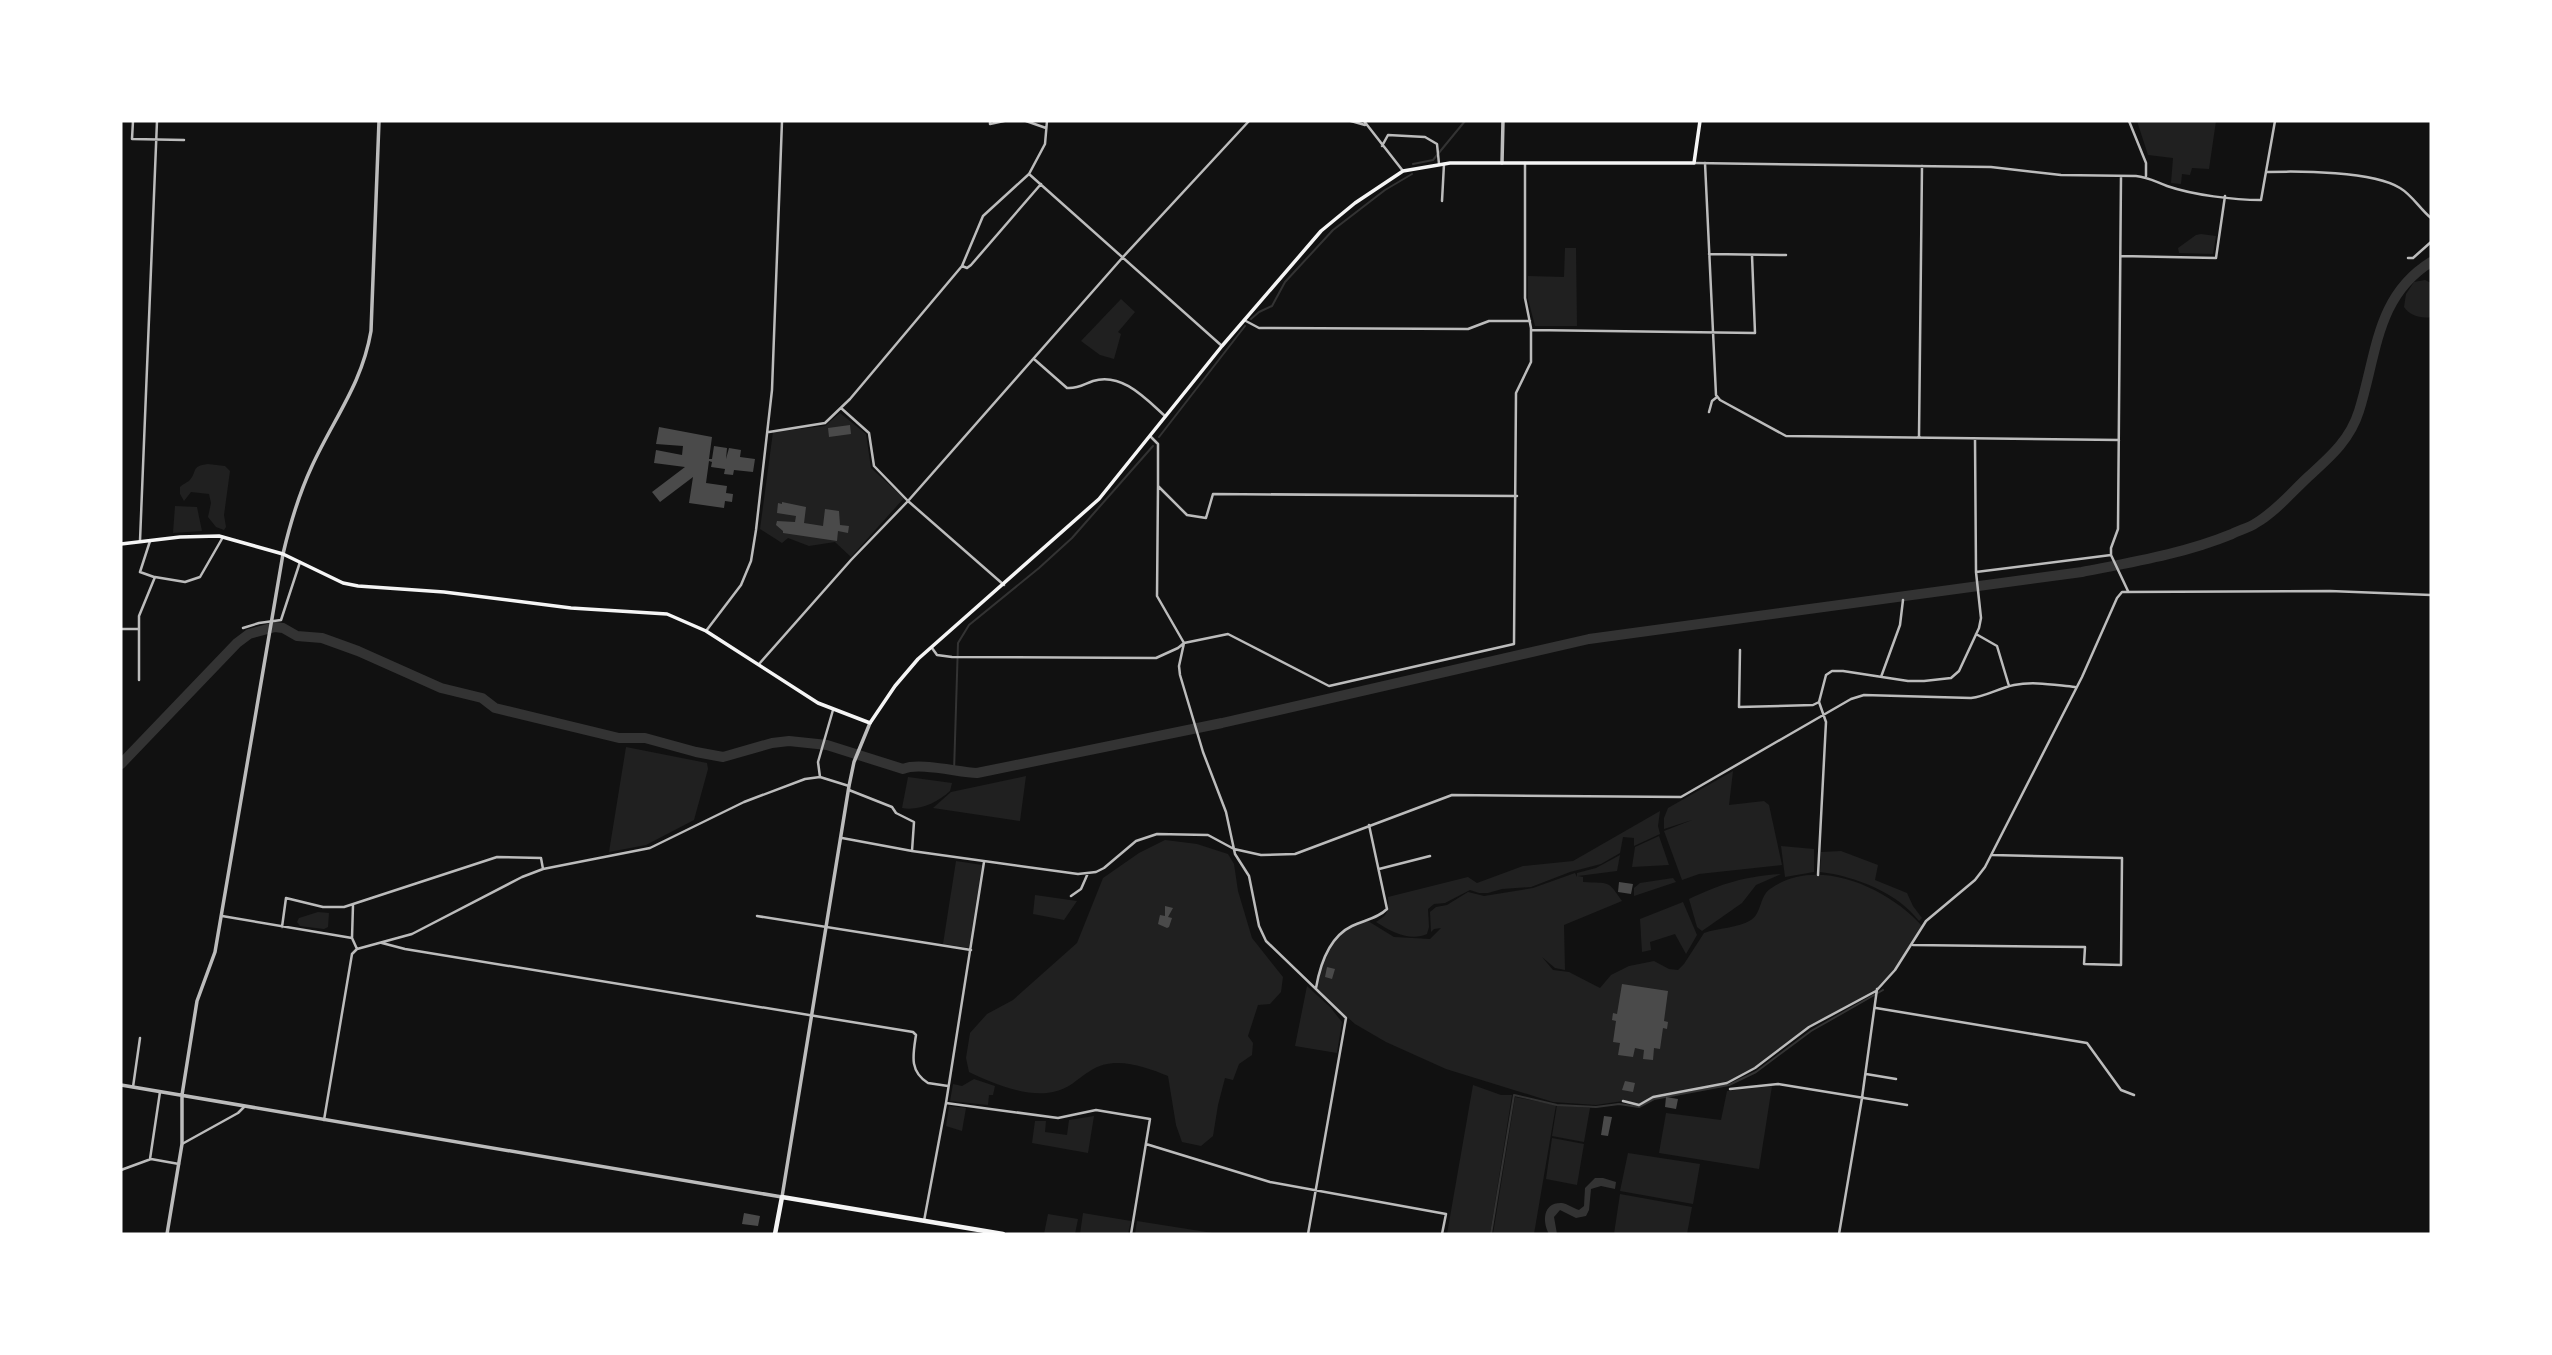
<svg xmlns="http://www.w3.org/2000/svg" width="2552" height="1355" font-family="'DejaVu Sans',sans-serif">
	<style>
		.green { fill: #202020 }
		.water { fill: #333 }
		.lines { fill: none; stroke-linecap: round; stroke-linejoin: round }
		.stream { stroke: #333; stroke-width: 2 }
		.river { stroke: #333; stroke-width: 10 }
		.building { fill: #4a4a4a }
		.minor { stroke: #bcbcbc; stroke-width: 2.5 }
		.tertiary { stroke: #bcbcbc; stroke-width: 3.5 }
		.secondary { stroke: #f5f5f5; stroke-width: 3.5 }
		.primary { stroke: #f5f5f5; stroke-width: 4.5 }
	</style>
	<rect width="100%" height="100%" fill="#111"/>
	<path class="green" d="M2137 121H2216L2209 169 2192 168 2190 175 2182 174 2181 184 2171 183 2173 158 2148 155Z
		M2201 234 2216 236 2213 254 2179 253 2178 248 2196 235Z
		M1565 248H1576L1577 326H1535L1528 299V276L1564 277Z
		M2425 280 2431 283V317C2421 319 2409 315 2404 307L2406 294 2414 282Z
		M1121 299 1135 312 1118 332 1121 334 1114 359 1100 355 1081 341Z
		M840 413 866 434 871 468 904 498 851 557 835 542 809 546 788 538 782 543 760 529 773 432 825 426Z
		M208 464 225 466 230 471 224 515 226 527 224 530 216 527 208 517 211 503 209 494 191 492 184 501 180 494V487C183 484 186 483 189 481 198 472 190 466 208 464Z
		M175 506 197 507 202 531 173 533Z
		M626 747 707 763 708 769 694 820 646 845 609 852Z
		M1733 771 1729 805 1764 801 1769 805 1782 865 1699 874 1682 880 1664 831 1692 820 1664 829V818L1668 808Z
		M1026 776 1020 821 933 808 951 792Z
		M908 777 952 783 950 791C937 803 919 811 902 808Z
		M1660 811 1658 826 1660 834 1634 846V838L1623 837 1620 853 1601 864 1570 872 1531 887 1502 889 1488 893H1479L1470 890 1445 903 1434 904 1428 909 1429 927 1427 934C1410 942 1390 931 1376 922 1388 915 1389 911 1388 897L1468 877 1477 883 1523 866 1573 861Z
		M1659 836 1669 865 1632 867 1635 847Z
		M1165 840 1197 844 1228 854 1234 864 1238 891 1252 938 1283 977 1281 992 1270 1004 1258 1005 1248 1036 1253 1043 1252 1055 1239 1064 1233 1080 1225 1078 1218 1105 1213 1136 1201 1146 1182 1142 1176 1125 1168 1076C1144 1066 1113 1055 1090 1071 1077 1079 1069 1089 1053 1092 1028 1098 991 1083 969 1072L966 1058 970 1033 987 1014 1013 1000 1077 943 1103 878 1139 853Z
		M1781 846 1814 849V872L1785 877Z
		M1841 851 1878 865 1875 880 1907 893 1913 906 1922 918 1919 921C1898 893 1855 876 1820 872L1821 852Z
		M1620 855 1617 871 1578 876 1583 877V882C1610 884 1607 879 1622 901L1564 925 1565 970 1555 968 1542 957 1553 970 1569 972 1600 988 1611 975 1629 966 1654 961 1669 969 1678 970 1684 964 1704 933C1718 928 1738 928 1751 920 1762 913 1759 897 1770 889 1817 855 1888 888 1922 926L1905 956 1876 991 1809 1027 1755 1068 1727 1083 1653 1097 1639 1105 1623 1101 1596 1105 1553 1102 1446 1069 1386 1042 1355 1024 1316 989C1321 953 1333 932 1368 921L1394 937 1430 939 1441 928 1434 929 1431 932 1430 912 1436 907 1447 905 1468 892 1484 896 1533 888 1575 873 1577 877V873L1596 868Z
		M956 861 982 865 969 948 943 944Z
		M1781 874 1756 885 1742 903 1702 931 1697 927 1689 899C1724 883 1742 877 1781 874Z
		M1673 878 1676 882 1634 896V888L1640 883Z
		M1035 895 1077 901 1064 920 1033 914Z
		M1683 902 1697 935 1686 954 1675 934 1650 942 1651 950 1642 952 1640 919Z
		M318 912 329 913 328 927 324 929 300 926 297 922 299 918Z
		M1307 986 1330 1007 1342 1022 1337 1053 1295 1046Z
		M974 1079 995 1086 993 1095H989L988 1105 950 1101 953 1084 962 1086Z
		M1473 1085 1501 1095H1512L1490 1234H1447Z
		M1772 1086 1759 1169 1659 1153 1666 1113 1721 1120 1727 1091Z
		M1515 1097 1556 1105 1534 1234H1493Z
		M1557 1105 1590 1108 1584 1142 1552 1136Z
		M949 1106 966 1108 962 1131 946 1126Z
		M1094 1116 1088 1153 1032 1143 1035 1121H1046L1045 1132 1067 1135 1069 1120Z
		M1552 1138 1584 1144 1577 1185 1546 1179Z
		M1628 1153 1700 1164 1693 1204 1620 1191Z
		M1620 1194 1692 1207 1687 1234H1614Z
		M1083 1213 1131 1221 1128 1234H1080Z
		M1048 1214 1078 1219 1075 1234H1044Z
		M1137 1221 1219 1234H1135Z"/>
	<path class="water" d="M1595 1178H1603L1616 1182 1615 1189 1601 1186 1591 1189 1589 1210 1586 1216 1576 1218 1560 1210 1554 1217 1557 1234H1549C1542 1221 1543 1202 1562 1203 1568 1204 1573 1208 1579 1210L1584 1206 1585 1188Z"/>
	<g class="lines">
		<path class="stream" d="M1413 164 1433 160 1465 121
			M1251 319 1259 312 1272 306 1285 282 1333 230 1385 190 1412 174
			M1159 437 1245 326
			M954 772 958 643 969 625 1039 568 1072 538 1153 446
			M1491 1234 1514 1095 1557 1105 1596 1107 1619 1104 1639 1107 1654 1099 1729 1085 1756 1072 1811 1031 1883 990"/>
		<path class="river" d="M121 764 237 643 249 634 275 627 283 628 297 636 322 638 358 651 441 688 482 698 495 708 619 738H645L696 752 723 757 772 743 789 741 827 745 903 769C918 762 957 772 977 773L1222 723 1589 639 2082 572C2133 562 2183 554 2232 534 2239 530 2249 528 2256 523 2275 512 2292 492 2308 477 2330 457 2350 440 2359 411 2377 354 2376 296 2431 262"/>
	</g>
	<path class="building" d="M850 425 851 434 829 437 828 428Z
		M659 427 712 437 709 459H712L714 446 727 448 726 459 729 448 741 450 740 457 755 459 753 472 734 470 733 475 724 474 725 469 711 467 712 462 709 461 706 483 727 486 726 493 733 494 732 502 725 501 724 508 689 503 693 477 660 502 652 492 685 467 654 463 656 450 682 455 683 446 656 444Z
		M782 502 806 507 804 523 823 526 825 509 839 511 840 525 849 526 848 533 838 531 837 541 783 533V531L776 525 777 521 795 522 796 516 777 513 778 503 782 504Z
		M1619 882 1633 884 1631 894 1618 892Z
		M1165 906 1173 908 1168 917 1172 918 1169 927 1167 928 1158 924 1160 915 1165 916Z
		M1327 967 1335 969 1332 979 1325 977Z
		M1622 984 1668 991 1664 1021 1668 1022 1667 1029 1663 1028 1660 1049 1654 1048 1653 1060 1643 1059 1644 1050 1635 1048 1633 1057 1618 1055 1620 1043 1613 1042 1616 1021 1612 1020 1613 1013 1617 1014Z
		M1625 1081 1635 1083 1633 1092 1622 1090Z
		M1666 1097 1678 1099 1676 1109 1665 1107Z
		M1604 1116 1612 1117 1608 1136 1601 1135Z
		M744 1213 760 1216 758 1226 742 1224Z"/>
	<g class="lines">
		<path class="minor" d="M133 121 132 139 184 140
			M990 121V124L1004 121
			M1026 121 1046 128
			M1351 121 1365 125
			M1364 121 1403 171
			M2129 121 2146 163V176
			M1382 146 1388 135 1425 137 1437 144 1439 164
			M1694 163 1991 167 2061 175 2136 176C2148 177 2156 182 2167 186 2193 195 2234 200 2261 200L2275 121
			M1705 163 1716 395 1720 400 1786 436 2119 440
			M2267 172C2299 171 2373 171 2400 188 2412 195 2420 209 2431 218
			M1029 174 1222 346
			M2121 176 2118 529 2111 548V555L2128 591
			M1442 201 1444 164
			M1709 254 1786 255
			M2121 256 2216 258 2225 196
			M2408 258H2413L2431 242
			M962 266 967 268 971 265 1041 184
			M1244 320 1259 328 1468 329 1489 321H1530
			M1531 330 1755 333 1752 255
			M1034 359 1067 388C1078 389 1084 384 1093 381 1122 372 1146 399 1165 416
			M1709 412 1712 401 1717 397
			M769 432 825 423 850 399 962 266 983 216 1029 174 1045 144 1047 121
			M1151 437 1158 444V486L1187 515 1206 518 1213 494 1517 496
			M1919 437 1922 166
			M1158 486 1157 596 1184 643 1179 666 1180 675 1203 752 1226 812 1235 854 1249 876 1259 926 1266 941 1346 1018 1308 1234
			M140 541 157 121
			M150 541 140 572 154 577
			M1976 572 2111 555
			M1004 585 908 501 1123 257 1249 121
			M243 628 259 623 281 620 300 562
			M121 629H138
			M706 631 741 585 751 561 756 530 772 390 782 121
			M1976 634 1997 646 2009 686
			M932 648 937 655 952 657 1156 658 1178 648 1184 643 1228 634 1329 686 1514 644 1516 393 1531 362V328L1525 298V163
			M1740 650 1739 707 1813 705 1819 702
			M759 664 851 560 908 501 874 466 869 433 841 408
			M1881 677 1900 625 1903 600
			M139 680V616L155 577 185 582 200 577 223 537
			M820 777 818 762 833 710
			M849 790 892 807 896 813 914 822 912 851
			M842 838 912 851 1078 874 1096 872 1104 868 1136 841 1157 834 1208 835 1234 849 1261 855 1295 854 1452 795 1681 797 1851 699 1864 695 1971 698C1987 696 1999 688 2014 685 2034 681 2054 685 2075 687
			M1379 869 1430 856
			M1818 875 1826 722 1819 702 1826 675 1832 671H1843L1908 681H1924L1951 678 1959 671 1979 628 1981 618 1976 572 1975 439
			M1071 896 1081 889 1088 873
			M222 916 352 938 357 949
			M757 916 971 950
			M282 927 286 898 323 907H344L497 857 541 858 543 869
			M352 938 353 905
			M382 943 405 949 913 1032 916 1035C913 1055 909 1071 928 1083L948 1086
			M1913 945 2085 947 2084 964 2121 965 2122 858 1992 855
			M1316 988C1320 965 1329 937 1352 926 1364 920 1377 919 1387 909L1369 825
			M1876 1008 2087 1043 2121 1090 2134 1095
			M1866 1074 1896 1079
			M133 1087 140 1038
			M1730 1089 1778 1084 1907 1105
			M1623 1101 1639 1105 1653 1097 1727 1083 1755 1068 1809 1027 1876 991 1895 970 1926 921 1975 880 1985 867 2082 677 2117 598 2122 592 2330 591 2431 595
			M946 1103 1058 1118 1096 1110 1150 1119 1131 1234
			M324 1120 352 954 357 949 412 934 522 877 543 869 650 848 744 802 805 779 820 777 849 786
			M182 1144 238 1113 244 1107
			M1146 1144 1270 1182 1446 1214 1442 1234
			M150 1159 160 1092
			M121 1170 151 1159 179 1164
			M924 1221 946 1103 984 862
			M1839 1234 1862 1098 1877 989"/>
		<path class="tertiary" d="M1502 163 1503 121
			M121 1085 782 1197 849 786 854 762 870 723
			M167 1234 182 1144V1095L197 1001 215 952 283 554C290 524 299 494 312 466 334 418 362 384 371 331L379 121"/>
		<path class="secondary" d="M121 544 180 537 219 536 283 554 343 583 358 586 444 592 571 608 667 614 706 631 818 703 870 723 895 686 918 659 1099 499 1222 346 1321 231 1355 203 1403 171 1450 163H1694L1700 121"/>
		<path class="primary" d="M775 1234 782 1197 1003 1234"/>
	</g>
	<rect width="2552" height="1355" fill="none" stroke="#ffffff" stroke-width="245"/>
</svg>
